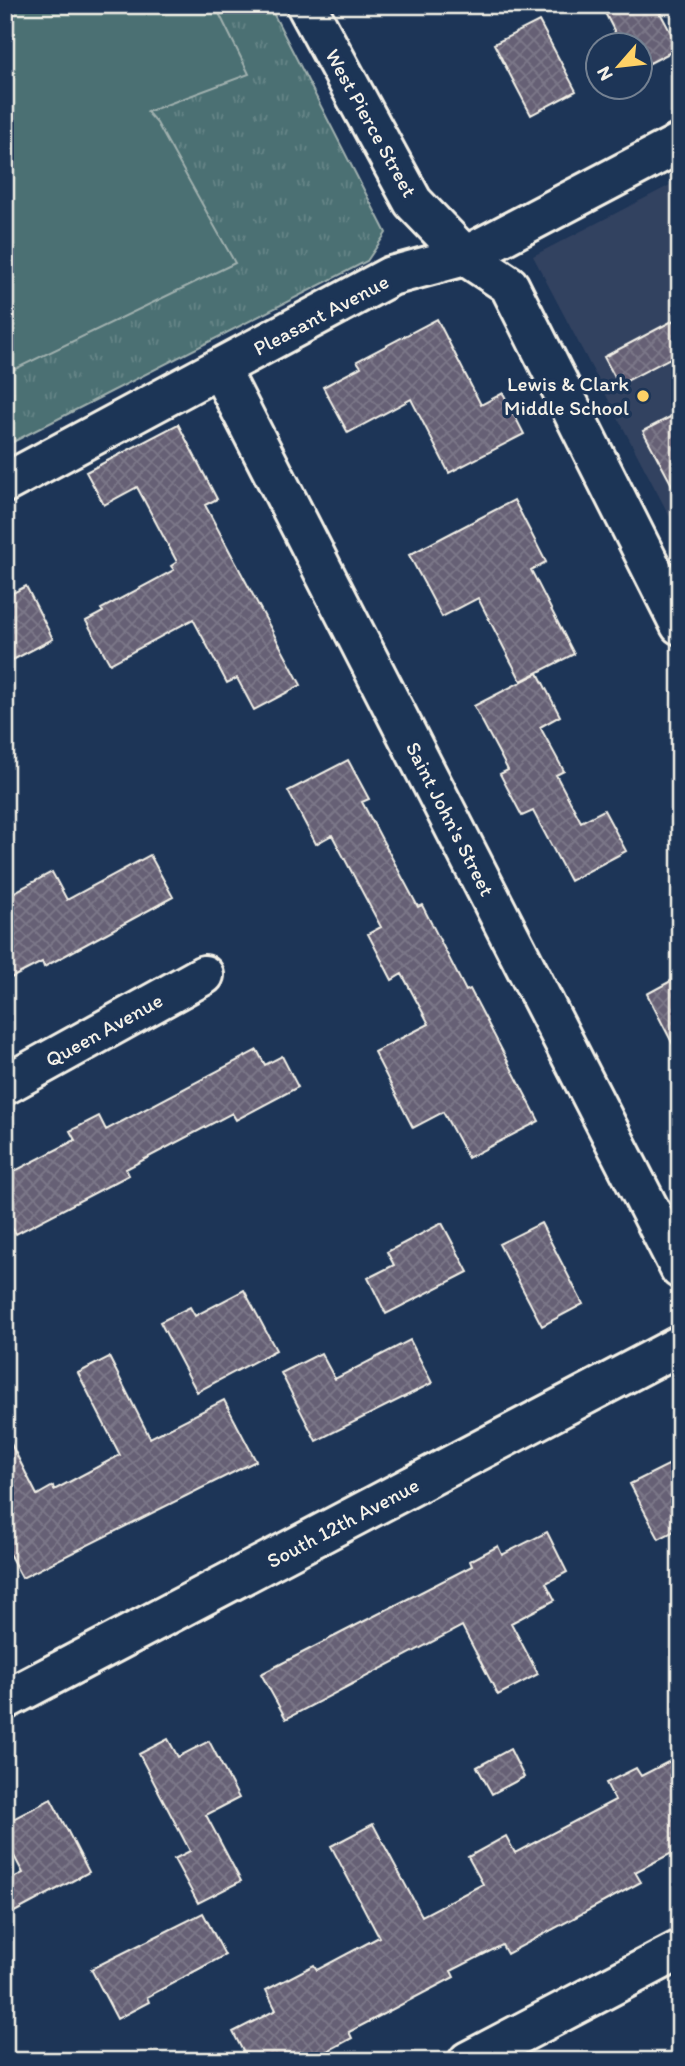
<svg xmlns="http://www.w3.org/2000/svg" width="685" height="2066" font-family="Itim,sans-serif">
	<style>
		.built { fill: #334260 }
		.grass { fill: url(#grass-tufts); stroke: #a0b0ae; stroke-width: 2 }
		.pitch { fill: #4b7073; stroke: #a0b0ae; stroke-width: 2 }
		.building { fill: url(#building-cross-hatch); stroke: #f4f1e8; stroke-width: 2 }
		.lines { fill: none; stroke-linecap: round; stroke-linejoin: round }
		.minor-casing { stroke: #f4f1e8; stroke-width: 44 }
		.minor { stroke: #1d3557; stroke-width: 38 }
		.poi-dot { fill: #ffd166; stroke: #1d3557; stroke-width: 2.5 }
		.labels { text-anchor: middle; stroke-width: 7; stroke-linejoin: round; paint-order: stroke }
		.street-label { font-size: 21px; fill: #f4f1e8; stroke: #1d3557 }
		.poi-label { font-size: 21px; fill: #f4f1e8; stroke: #1d3557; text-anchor: end }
	</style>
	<defs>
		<pattern id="grass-tufts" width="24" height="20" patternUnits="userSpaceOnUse" patternTransform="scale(1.75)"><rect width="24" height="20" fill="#4b7073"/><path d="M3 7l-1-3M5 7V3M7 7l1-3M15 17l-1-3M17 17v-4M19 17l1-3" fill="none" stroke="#668587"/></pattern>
		<pattern id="building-cross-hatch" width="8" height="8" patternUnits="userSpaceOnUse" patternTransform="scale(1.75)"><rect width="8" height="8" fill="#666175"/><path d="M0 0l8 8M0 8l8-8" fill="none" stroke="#7c7889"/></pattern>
	</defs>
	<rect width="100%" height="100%" fill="#1d3557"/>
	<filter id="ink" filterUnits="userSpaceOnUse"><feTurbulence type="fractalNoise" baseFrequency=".0143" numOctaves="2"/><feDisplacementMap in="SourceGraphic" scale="14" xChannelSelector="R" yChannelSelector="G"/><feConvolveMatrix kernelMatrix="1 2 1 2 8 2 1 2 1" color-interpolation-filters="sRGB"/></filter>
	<g filter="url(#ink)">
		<path class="built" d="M680 180V536L533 256Z"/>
		<path class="grass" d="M5 5H269L386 233 367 261 5 446Z"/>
		<path class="pitch" d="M5 5H215L249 74 147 112 157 123 235 263 5 374Z"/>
		<path class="building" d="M601 5H656L679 48 640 68V46H622Z
			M539 21 576 91 531 115 494 44Z
			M680 317V353L619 385 604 357Z
			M437 319 481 405 503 393 524 434 449 473 411 399 348 433 323 387 361 367 357 361Z
			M680 412V500L643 431Z
			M178 424 217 499 205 505 301 685 254 710 237 678 227 683 193 619 110 664 86 621 103 612 101 609 174 570 171 566 177 562 137 487 104 505 86 472Z
			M514 500 546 562 531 570 574 654 521 681 478 598 442 617 409 555Z
			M26 586 53 639 5 664V597Z
			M538 673 560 716 540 727 564 771 556 775 581 822 604 810 626 851 570 881 533 811 522 816 500 774 508 770 474 706Z
			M348 760 369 799 362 802 418 907 422 905 466 991 470 989 539 1121 468 1158 443 1112 413 1128 374 1052 429 1024 402 974 392 980 368 934 381 927 332 835 316 844 288 791Z
			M150 855 173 897 44 967 42 962 5 981V897L52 872 67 900Z
			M680 976V1058L647 994Z
			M257 1050 265 1065 282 1056 298 1087 236 1120 232 1113 126 1169 129 1175 16 1234 13 1229 5 1233V1176L75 1140 70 1131 99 1116 106 1130Z
			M442 1223 468 1272 386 1314 368 1278 394 1265 387 1252Z
			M541 1223 583 1304 542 1326 499 1244Z
			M244 1290 276 1350 197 1392 160 1322 190 1307 195 1316Z
			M410 1340 432 1383 316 1441 281 1373 321 1353 335 1379Z
			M109 1357 150 1438 224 1400 256 1461 22 1578 5 1546V1432L37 1495 53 1486 54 1490 120 1455 78 1373Z
			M680 1459V1528L659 1539 630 1484Z
			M547 1532 567 1572 546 1583 555 1600 511 1623 538 1674 498 1695 462 1626 286 1719 261 1674 472 1566 470 1561 498 1546 502 1555Z
			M168 1739 178 1757 209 1741 239 1798 206 1815 241 1881 198 1903 174 1859 190 1851 139 1754Z
			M510 1749 524 1777 492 1794 477 1767Z
			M680 1756V1849L635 1872 641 1882 507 1954 502 1945 451 1971 454 1977 349 2032 352 2038 309 2061H248L233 2032 276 2010 266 1990 314 1965 317 1970 379 1937 331 1846 373 1824 422 1916 483 1884 468 1857 506 1836 515 1853 615 1800 606 1783 636 1768 641 1776Z
			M51 1799 89 1872 5 1917V1882L23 1873 5 1839V1823Z
			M203 1913 225 1955 147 1997 149 2002 117 2019 91 1969Z"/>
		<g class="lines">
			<defs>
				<path id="minor" d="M306 5 413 202 465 256 509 285 680 625
					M220 369 680 1269
					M5 483 391 276 465 256 680 143
					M5 1085 204 975
					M5 1700 680 1345
					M468 2061 680 1950"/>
			</defs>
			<use href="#minor" class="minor-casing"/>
			<use href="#minor" class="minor"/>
		</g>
	</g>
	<circle class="poi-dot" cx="643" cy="396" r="7"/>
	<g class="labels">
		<g class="street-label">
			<text transform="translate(371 123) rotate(61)" y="7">West Pierce Street</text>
			<text transform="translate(321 315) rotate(-28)" y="7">Pleasant Avenue</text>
			<text transform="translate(450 819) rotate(63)" y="7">Saint John's Street</text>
			<text transform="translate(104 1030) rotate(-29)" y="7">Queen Avenue</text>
			<text transform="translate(343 1523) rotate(-28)" y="7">South 12th Avenue</text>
		</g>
		<g class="poi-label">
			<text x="629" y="391">Lewis &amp; Clark<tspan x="629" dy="24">Middle School</tspan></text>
		</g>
	</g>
	<rect width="685" height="2066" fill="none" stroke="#1d3557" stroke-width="28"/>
	<rect x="14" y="14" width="657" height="2038" fill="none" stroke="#f4f1e8" stroke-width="2.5" filter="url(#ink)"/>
	<g transform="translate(619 66) rotate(242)"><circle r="33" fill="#1d3557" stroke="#738091" stroke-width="2"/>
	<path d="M0-5L12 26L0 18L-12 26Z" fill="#ffd166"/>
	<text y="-10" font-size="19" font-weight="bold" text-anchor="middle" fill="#f4f1e8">N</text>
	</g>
</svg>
